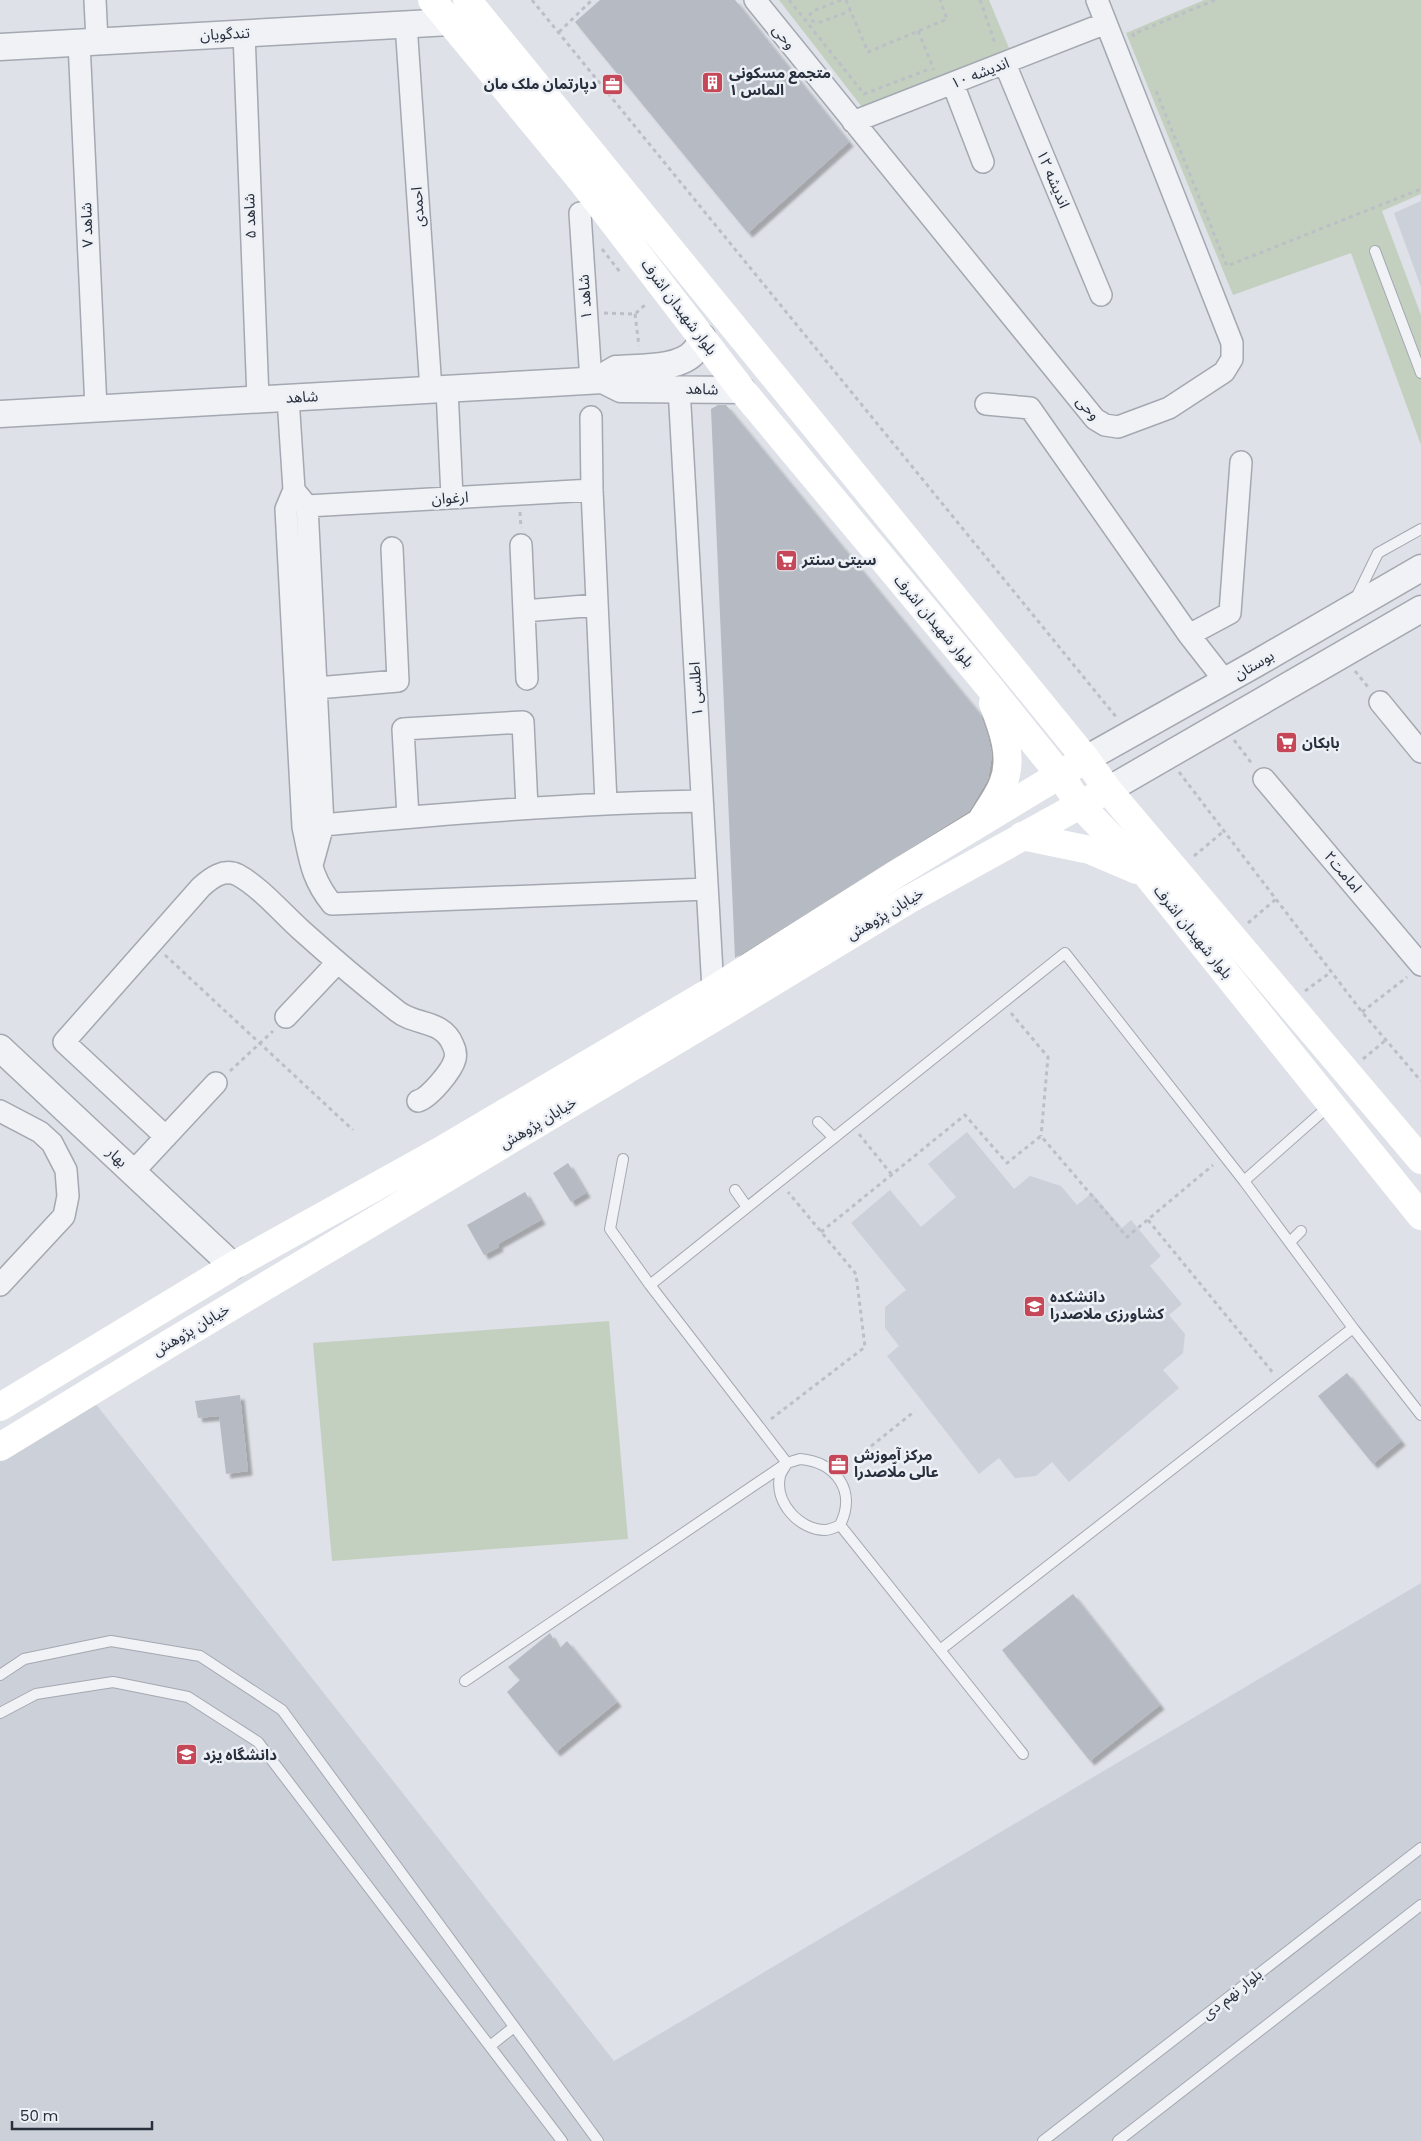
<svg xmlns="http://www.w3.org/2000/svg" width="1421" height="2141" font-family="Poppins,'Noto Sans Arabic',sans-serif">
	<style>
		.built { fill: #ccd0d9 }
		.green { fill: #c3d0c0 }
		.building { fill: #b6bac3; filter: url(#shadow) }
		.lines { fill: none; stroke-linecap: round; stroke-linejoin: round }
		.service-casing { stroke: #a4a8b1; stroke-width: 12 }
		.minor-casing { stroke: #a4a8b1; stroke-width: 24 }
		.tertiary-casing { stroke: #a4a8b1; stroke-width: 29 }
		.path { stroke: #bcbfc5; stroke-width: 3; stroke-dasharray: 4 4; stroke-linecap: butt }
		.service { stroke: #f0f2f5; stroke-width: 10 }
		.minor { stroke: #f0f2f5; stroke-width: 21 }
		.tertiary { stroke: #f0f2f5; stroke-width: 26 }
		.secondary { stroke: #fff; stroke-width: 28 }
		.labels { text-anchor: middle; stroke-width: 5; stroke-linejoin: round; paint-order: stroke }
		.street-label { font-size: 15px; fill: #282f3d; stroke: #edf0f5 }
		.poi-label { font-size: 15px; font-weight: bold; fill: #282f3d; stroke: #edf0f5; text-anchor: start }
	</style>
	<defs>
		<filter id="shadow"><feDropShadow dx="4.5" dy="4.5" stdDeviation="1" flood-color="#0004"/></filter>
	</defs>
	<rect width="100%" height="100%" fill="#dee1e7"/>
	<path class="built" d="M1421 201V287L1394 213Z
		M967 1132 1014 1189 1030 1176 1061 1186 1077 1205 1092 1193 1122 1228 1131 1220 1161 1256 1150 1266 1182 1304 1169 1315 1185 1334 1183 1353 1163 1370 1179 1388 1069 1482 1052 1462 1036 1476 1015 1478 999 1458 979 1474 887 1356 899 1346 885 1328V1307L906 1290 851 1223 890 1190 921 1227 956 1197 928 1164Z
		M95 1403 614 2061 1421 1583V2141H0V1460Z"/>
	<path class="green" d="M779 0H989L1009 48 862 107Z
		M1204 0H1421V194L1382 211 1421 315V445L1351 253 1233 295 1126 33Z
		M609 1321 628 1539 332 1561 313 1343Z"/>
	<path class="building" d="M600 0H735L849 142 748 233 575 22Z
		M718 405H726L980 714 988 737 992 755 988 779 969 811 735 958 711 409Z
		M568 1163 586 1193 571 1202 553 1173Z
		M525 1192 541 1220 498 1244 499 1247 484 1255 467 1225Z
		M1347 1373 1401 1441 1373 1464 1318 1396Z
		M240 1395 248 1471 226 1474 219 1416 198 1418 195 1401Z
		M1073 1594 1160 1705 1090 1761 1002 1650Z
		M550 1633 559 1649 567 1641 617 1702 556 1752 507 1692 520 1680 508 1667Z"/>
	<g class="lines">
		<defs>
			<path id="service" d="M1375 251 1421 373
				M1356 598 1378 553 1421 529
				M818 1122 834 1138
				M623 1159 610 1229 650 1285
				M735 1190 747 1207
				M1290 1242 1301 1231
				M1353 1328 1421 1415
				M800 1459C836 1462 857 1491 840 1525 836 1527 830 1530 825 1530 800 1530 774 1503 780 1476 781 1472 785 1467 787 1463Z
				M840 1525 1023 1754
				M940 1650 1353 1328 1244 1181
				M0 1675 24 1659 111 1641 200 1656 282 1710 598 2141
				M465 1681 787 1463 650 1285 1065 953 1244 1181 1330 1105
				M0 1713 36 1694 113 1682 188 1697 258 1742 562 2141
				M490 2046 514 2027
				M1043 2141 1421 1848
				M1118 2141 1421 1905"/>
			<path id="minor" d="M95 0 97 41
				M755 0 1095 419 1105 425 1118 427 1169 408 1224 372 1232 359V343L1097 0
				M406 24 431 390
				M244 33 258 399
				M79 42 96 408
				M1005 64 1101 295
				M953 84 983 162
				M853 122 1106 23
				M580 213 591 381
				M679 388 713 990
				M447 389 452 497
				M288 398 294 490 286 509 303 827C310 859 311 878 332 904L707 889
				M986 404 1030 408 1189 635 1225 681
				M591 417 592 490 606 803
				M294 490 307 506 323 825 312 865
				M307 506 592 490
				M521 545 527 679
				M524 611 597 605
				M1189 635 1230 613 1241 462
				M317 688 398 681 392 548
				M1380 702 1421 752
				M1264 779 1421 965
				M408 817 403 729 523 722 527 808
				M323 825C450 813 576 803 702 801
				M286 1017 337 963
				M0 1111 40 1132 52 1143 66 1170 68 1196 64 1216 0 1285
				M166 1137 64 1042 201 887C211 878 224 868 238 875 260 887 282 913 301 930 332 958 364 985 397 1011 415 1026 443 1019 453 1045 455 1049 456 1055 455 1059 452 1071 429 1098 418 1101
				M133 1172 216 1083"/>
			<path id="tertiary" d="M0 47 450 22
				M603 380 609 373 616 369C638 367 680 370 695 351 698 348 700 342 702 337
				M0 414 603 380 621 389 742 390
				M1086 759 1257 663 1421 568
				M1108 790 1421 609
				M0 1048 233 1266"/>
		</defs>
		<use href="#service" class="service-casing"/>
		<use href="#minor" class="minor-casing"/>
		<use href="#tertiary" class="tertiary-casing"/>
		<path class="path" d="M532 0 1117 718
			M789 0 864 94 927 70
			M841 0 813 11 805 20 821 22 850 11
			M846 0 868 52 947 19 940 0
			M980 0 995 43
			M918 31 934 70
			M559 32 592 0
			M1134 37 1133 34 1215 0
			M1156 91 1227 266 1421 189
			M602 249 620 272
			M604 313 635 314 646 304
			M635 314 639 346
			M520 512 521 528
			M1355 671 1368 687
			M1234 740 1253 765
			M1179 772 1362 1012 1421 1081
			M1194 856 1224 831
			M1248 923 1276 899
			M165 955 353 1130
			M1305 991 1331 972
			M1362 1012 1407 977
			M1011 1013 1048 1057 1041 1136
			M1363 1059 1386 1040
			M230 1071 273 1031
			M859 1134 892 1175
			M1148 1220 1274 1374
			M821 1232 965 1115 1007 1163 1041 1136 1127 1237 1213 1165
			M771 1419 865 1347 856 1274 788 1192
			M846 1466 915 1411"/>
		<use href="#service" class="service"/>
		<use href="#minor" class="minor"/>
		<use href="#tertiary" class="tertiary"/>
		<path class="secondary" d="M432 0 580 179 742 390 986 683 1060 775 1080 805 1147 875 1421 1216
			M467 0 1086 759 1108 790 1421 1160
			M981 822C988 810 998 797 1003 784 1014 758 1003 728 993 703
			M1022 836 1090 850 1137 870
			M0 1407 233 1266 440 1151 713 990 896 874 1074 766
			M0 1447 172 1342 722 1013 908 900 1096 796"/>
	</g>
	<defs>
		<symbol id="building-square" viewBox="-11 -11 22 22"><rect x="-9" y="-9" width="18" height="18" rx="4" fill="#c64858" stroke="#edf0f5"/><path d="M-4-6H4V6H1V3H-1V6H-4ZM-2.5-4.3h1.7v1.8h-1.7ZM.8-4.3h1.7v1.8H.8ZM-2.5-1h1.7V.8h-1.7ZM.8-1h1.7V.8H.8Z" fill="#fff"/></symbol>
		<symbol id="office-square" viewBox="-11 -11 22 22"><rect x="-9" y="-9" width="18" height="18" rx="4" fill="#c64858" stroke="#edf0f5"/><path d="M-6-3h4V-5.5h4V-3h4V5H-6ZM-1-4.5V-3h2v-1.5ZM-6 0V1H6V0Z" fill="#fff"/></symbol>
		<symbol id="supermarket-square" viewBox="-11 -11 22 22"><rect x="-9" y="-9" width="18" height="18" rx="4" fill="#c64858" stroke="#edf0f5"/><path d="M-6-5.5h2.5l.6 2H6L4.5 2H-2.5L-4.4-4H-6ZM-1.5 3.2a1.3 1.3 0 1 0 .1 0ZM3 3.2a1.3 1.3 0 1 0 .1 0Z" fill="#fff"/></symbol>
		<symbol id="university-square" viewBox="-11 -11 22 22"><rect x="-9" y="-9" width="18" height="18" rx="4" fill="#c64858" stroke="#edf0f5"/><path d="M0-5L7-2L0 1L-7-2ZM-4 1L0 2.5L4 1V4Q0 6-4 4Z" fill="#fff"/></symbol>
	</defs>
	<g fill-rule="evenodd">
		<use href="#building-square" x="700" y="70" width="25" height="25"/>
		<use href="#office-square" x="600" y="72" width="25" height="25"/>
		<use href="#supermarket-square" x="774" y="548" width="25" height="25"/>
		<use href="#supermarket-square" x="1274" y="730" width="25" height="25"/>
		<use href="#university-square" x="1022" y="1294" width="25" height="25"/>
		<use href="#office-square" x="826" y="1452" width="25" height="25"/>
		<use href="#university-square" x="174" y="1742" width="25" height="25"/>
	</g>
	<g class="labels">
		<g class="street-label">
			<text transform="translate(225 34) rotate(-3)" y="5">تندگویان</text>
			<text transform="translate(784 37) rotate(51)" y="5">وحی</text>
			<text transform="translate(980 73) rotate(-21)" y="5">اندیشه ۱۰</text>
			<text transform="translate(1053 179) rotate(67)" y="5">اندیشه ۱۲</text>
			<text transform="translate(418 207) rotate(-94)" y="5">احمدی</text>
			<text transform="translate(250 216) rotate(-92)" y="5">شاهد ۵</text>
			<text transform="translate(87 225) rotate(-92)" y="5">شاهد ۷</text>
			<text transform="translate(585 297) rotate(-94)" y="5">شاهد ۱</text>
			<text transform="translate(679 307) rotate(53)" y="5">بلوار شهیدان اشرف</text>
			<text transform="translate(702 389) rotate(2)" y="5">شاهد</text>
			<text transform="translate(302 397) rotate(-3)" y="5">شاهد</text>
			<text transform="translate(1088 408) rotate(47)" y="5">وحی</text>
			<text transform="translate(450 498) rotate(-3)" y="5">ارغوان</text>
			<text transform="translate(934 621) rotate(50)" y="5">بلوار شهیدان اشرف</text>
			<text transform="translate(1254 665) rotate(-30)" y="5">بوستان</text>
			<text transform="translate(696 689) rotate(-93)" y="5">اطلسی ۱</text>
			<text transform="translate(1343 872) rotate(50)" y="5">امامت۲</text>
			<text transform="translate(885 914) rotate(-31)" y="5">خیابان پژوهش</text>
			<text transform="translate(1193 932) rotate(51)" y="5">بلوار شهیدان اشرف</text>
			<text transform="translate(538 1123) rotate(-31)" y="5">خیابان پژوهش</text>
			<text transform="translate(117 1157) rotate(43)" y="5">بهار</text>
			<text transform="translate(191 1330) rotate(-31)" y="5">خیابان پژوهش</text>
			<text transform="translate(1232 1994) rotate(-38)" y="5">بلوار نهم دی</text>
		</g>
		<g class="poi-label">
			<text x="729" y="78">متجمع مسکونی<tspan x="729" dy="17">الماس ۱</tspan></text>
			<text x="597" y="89" text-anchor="end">دپارتمان ملک مان</text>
			<text x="802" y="565">سیتی سنتر</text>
			<text x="1302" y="748">بابکان</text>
			<text x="1050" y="1302">دانشکده<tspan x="1050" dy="17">کشاورزی ملاصدرا</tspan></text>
			<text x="854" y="1460">مرکز آموزش<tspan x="854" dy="17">عالی ملّاصدرا</tspan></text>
			<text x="203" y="1760">دانشگاه یزد</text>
		</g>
	</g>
	<path d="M12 2121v8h140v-8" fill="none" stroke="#282f3d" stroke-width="2.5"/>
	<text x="20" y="2121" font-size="15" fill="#282f3d" stroke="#edf0f5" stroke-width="4" paint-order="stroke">50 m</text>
</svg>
